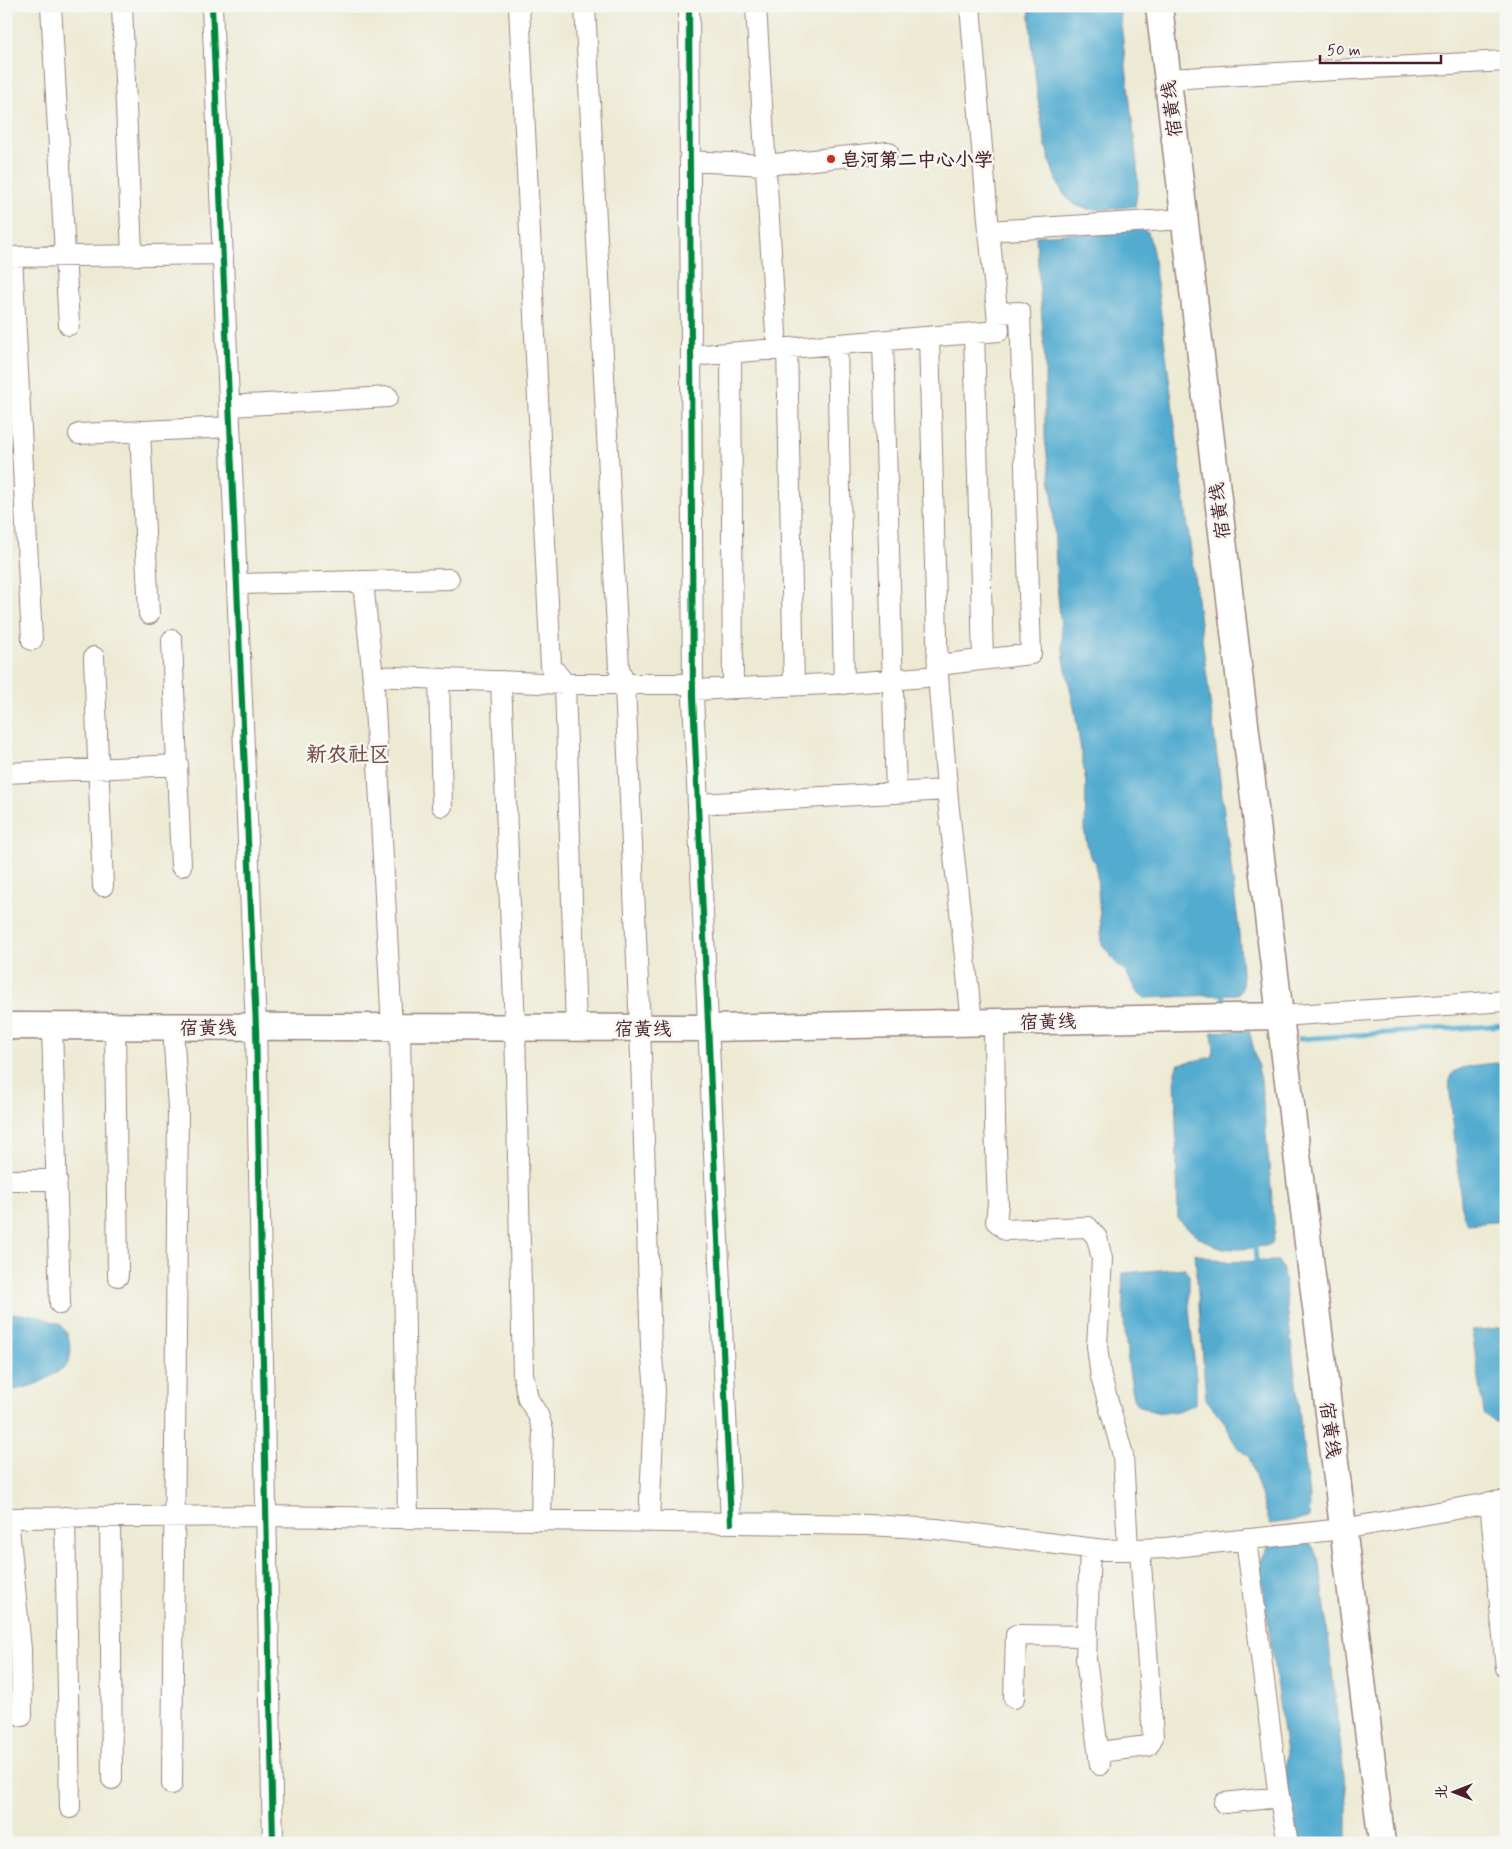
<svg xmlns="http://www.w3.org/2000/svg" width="1512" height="1849" font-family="Mynerve,'LXGW WenKai TC',sans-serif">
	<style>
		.water { fill: #52acd0; stroke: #4e667e }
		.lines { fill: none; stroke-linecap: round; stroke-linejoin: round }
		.stream { stroke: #52acd0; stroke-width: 5 }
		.minor-casing { stroke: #9c8480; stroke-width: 22 }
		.major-casing { stroke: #9c8480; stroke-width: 29 }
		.minor { stroke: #fff; stroke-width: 20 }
		.major { stroke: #fff; stroke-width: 26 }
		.cycleway-casing { stroke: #f6f6f2; stroke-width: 9 }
		.cycleway { stroke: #00873e; stroke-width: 6 }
		.poi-dot { fill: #c8321e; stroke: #f6f6f2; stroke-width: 2 }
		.labels { text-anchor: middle; stroke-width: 5; stroke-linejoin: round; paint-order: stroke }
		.street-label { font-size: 19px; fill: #4a1f2b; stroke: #f6f6f2 }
		.poi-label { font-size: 19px; font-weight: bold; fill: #4a1f2b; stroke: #f6f6f2; text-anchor: start }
		.quarter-label { font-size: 21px; font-weight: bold; fill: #7b5048; stroke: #f6f6f2 }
	</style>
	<rect width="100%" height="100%" fill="#f6f6f2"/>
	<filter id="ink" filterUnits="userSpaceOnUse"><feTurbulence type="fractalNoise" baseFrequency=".02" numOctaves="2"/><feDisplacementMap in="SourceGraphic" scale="10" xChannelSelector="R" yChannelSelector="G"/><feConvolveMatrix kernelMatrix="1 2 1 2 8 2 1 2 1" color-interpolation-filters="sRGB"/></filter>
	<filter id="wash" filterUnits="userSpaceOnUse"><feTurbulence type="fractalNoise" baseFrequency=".0096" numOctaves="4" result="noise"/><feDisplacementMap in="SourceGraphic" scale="20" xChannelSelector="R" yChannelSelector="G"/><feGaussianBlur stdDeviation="1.12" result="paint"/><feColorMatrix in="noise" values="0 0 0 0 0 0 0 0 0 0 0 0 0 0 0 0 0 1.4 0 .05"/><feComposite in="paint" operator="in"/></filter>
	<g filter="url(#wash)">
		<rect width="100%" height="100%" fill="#edead4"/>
		<path class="water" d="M1029 6H1119L1137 164 1138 187 1135 206C1115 208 1092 214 1074 204 1039 184 1033 46 1029 6Z
			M1141 229 1148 232 1153 252 1238 922 1243 986 1238 994 1145 998 1136 991 1126 972 1115 962 1102 944 1096 863 1090 856 1085 835 1086 783 1075 712 1064 659 1057 585 1053 501 1045 438V362L1036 236Z
			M1249 1030 1261 1080 1275 1231 1272 1244C1228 1254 1210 1251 1178 1219L1175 1071 1179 1064 1212 1057 1214 1051 1212 1032Z
			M1506 1062V1221L1467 1224 1462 1211 1450 1093C1450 1088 1449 1081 1450 1077 1455 1064 1493 1064 1506 1062Z
			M1506 1235V1424C1496 1423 1490 1420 1484 1413L1472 1331 1504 1327 1501 1257 1498 1242Z
			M1195 1253 1224 1262 1278 1261 1283 1270 1310 1505 1309 1518 1270 1524 1249 1457 1238 1448 1231 1437 1227 1425 1206 1399Z
			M1185 1268 1189 1273V1308L1196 1379V1403C1181 1411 1166 1416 1149 1410 1144 1408 1139 1407 1136 1402 1129 1393 1120 1288 1123 1273Z
			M6 1313 34 1315 60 1324 68 1335 71 1350 69 1363C50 1379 31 1389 6 1391Z
			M1307 1541 1313 1547 1320 1564 1347 1803V1843H1296L1286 1817V1753L1261 1572V1560L1270 1544Z"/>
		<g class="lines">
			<path class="stream" d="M1222 988 1224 1003
				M1299 1039 1506 1025
				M1254 1241 1257 1267"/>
		</g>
	</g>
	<g filter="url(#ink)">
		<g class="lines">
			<defs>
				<path id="minor" d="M51 6 69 325
					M122 6 132 255
					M212 6 256 1027 273 1843
					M519 6 551 666 565 684 576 1028
					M585 6 619 668 625 685 640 1028 651 1347 655 1390 649 1522
					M689 6 693 697 731 1523
					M756 6 776 334
					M970 6 989 231
					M1167 79 1506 61
					M690 161 766 165 888 152
					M6 257 222 254
					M12 257 32 640
					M974 333 983 659
					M929 337 938 676 948 800 972 1022
					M883 341 896 793
					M837 344 844 684
					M787 348 794 686
					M731 353 733 689
					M691 356 999 331 989 231 1184 219
					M229 406 388 397
					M140 431 149 614
					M79 434 230 427
					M363 582 374 688 392 1028
					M237 584 449 579
					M172 640 181 866
					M94 657 103 886
					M938 665 1031 654 1020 312 997 313
					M373 676 565 684H693
					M439 679 442 806
					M501 681 515 1028 523 1374 528 1399 538 1415 543 1430 541 1520
					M693 690 850 683 938 676
					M6 773 178 765
					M698 804 947 790
					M1280 1016 1506 1001
					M994 1022 995 1123 998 1204 996 1221 1006 1230 1088 1227 1097 1238 1102 1259 1097 1346 1101 1377 1123 1455 1128 1549
					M52 1026 60 1304
					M115 1027 118 1276
					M400 1028 408 1518
					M6 1180H57
					M1490 1502 1506 1668
					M65 1517 70 1808
					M110 1517 112 1779
					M6 1518 266 1516 869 1525 936 1529 1104 1550 1165 1548 1343 1529 1506 1500
					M8 1518 21 1649 22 1716
					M1246 1539 1278 1790 1288 1843
					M1090 1548 1086 1659 1100 1765
					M1014 1698 1016 1635 1086 1636
					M1099 1752 1148 1746 1153 1737 1140 1549
					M172 1784 178 1108 173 1027
					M1224 1803 1279 1797"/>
				<path id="major" d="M1159 6 1280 1016 1382 1843
					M6 1026 709 1028 1280 1016"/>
			</defs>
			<use href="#minor" class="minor-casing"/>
			<use href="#major" class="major-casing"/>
			<use href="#minor" class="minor"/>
			<use href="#major" class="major"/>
			<defs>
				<path id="cycleway" d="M212 6 256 1027 273 1843
					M689 6 693 697 731 1523"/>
			</defs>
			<use href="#cycleway" class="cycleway-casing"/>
			<use href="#cycleway" class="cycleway"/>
		</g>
	</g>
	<circle class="poi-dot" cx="831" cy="159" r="5"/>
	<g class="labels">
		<g class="street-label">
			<text transform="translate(1171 109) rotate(-97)" y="7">宿黄线</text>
			<text transform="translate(1219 511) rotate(-97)" y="7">宿黄线</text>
			<text transform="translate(1048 1021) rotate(-1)" y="7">宿黄线</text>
			<text x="208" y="1034">宿黄线</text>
			<text x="643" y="1035">宿黄线</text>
			<text transform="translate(1331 1430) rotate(83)" y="7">宿黄线</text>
		</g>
		<g class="poi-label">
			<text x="841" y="166">皂河第二中心小学</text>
		</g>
		<g class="quarter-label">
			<text x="348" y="761">新农社区</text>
		</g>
	</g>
	<rect width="1512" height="1849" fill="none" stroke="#f6f6f2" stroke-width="25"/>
	<g transform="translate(1454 1792) rotate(270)" stroke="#f6f6f2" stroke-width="4" paint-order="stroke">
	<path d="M0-4L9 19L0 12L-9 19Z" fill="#4a1f2b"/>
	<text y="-8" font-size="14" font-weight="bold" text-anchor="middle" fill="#4a1f2b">北</text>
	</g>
	<path d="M1320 55v8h121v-8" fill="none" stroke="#4a1f2b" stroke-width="2.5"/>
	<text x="1327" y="55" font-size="15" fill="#4a1f2b" stroke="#f6f6f2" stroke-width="4" paint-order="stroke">50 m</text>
</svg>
